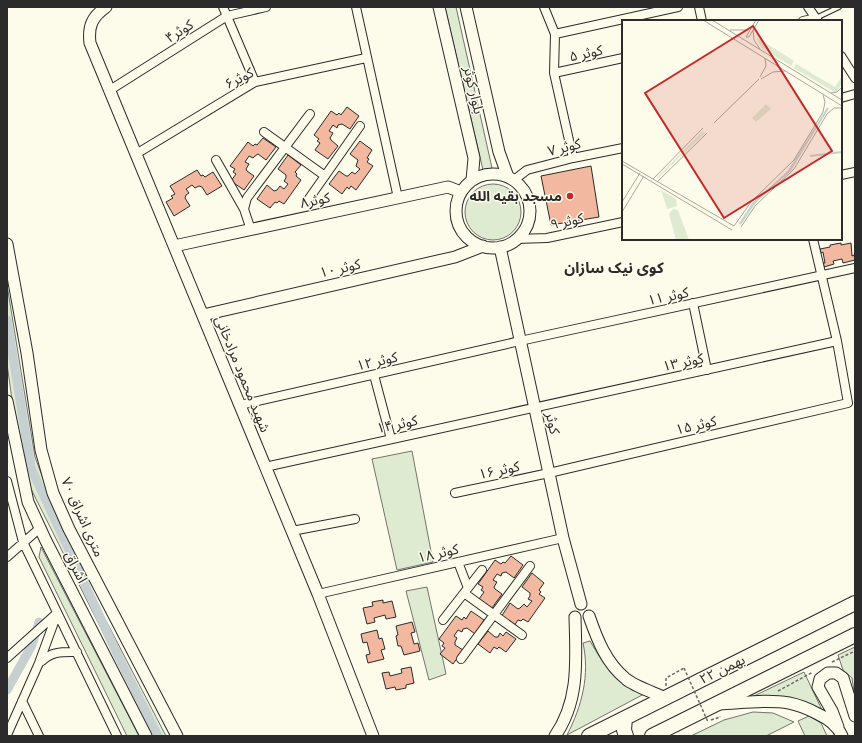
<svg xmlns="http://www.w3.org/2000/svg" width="862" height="743" font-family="Roboto,'Noto Sans Arabic',sans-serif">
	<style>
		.green { fill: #deebd1; stroke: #74746e }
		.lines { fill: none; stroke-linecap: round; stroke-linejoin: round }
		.canal { stroke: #c7d0d0; stroke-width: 9 }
		.building { fill: #f2b8a0; stroke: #2b2b2b }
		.lane-casing { stroke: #2b2b2b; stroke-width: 6 }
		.street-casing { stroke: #2b2b2b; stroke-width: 10 }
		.secondary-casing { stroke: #2b2b2b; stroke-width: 13 }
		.highway-casing { stroke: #2b2b2b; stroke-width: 16 }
		.path { stroke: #6a6964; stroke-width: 1.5; stroke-dasharray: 3 2; stroke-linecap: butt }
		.lane { stroke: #fdfbea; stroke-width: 4 }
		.street { stroke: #fdfbea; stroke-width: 8 }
		.secondary { stroke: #fdfbea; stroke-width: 11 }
		.highway { stroke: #fdfbea; stroke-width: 14 }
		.path-bridge { stroke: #6a6964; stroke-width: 1.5; stroke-dasharray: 3 2; stroke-linecap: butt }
		.poi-dot { fill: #c62828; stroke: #fdfbea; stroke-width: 1.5 }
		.labels { text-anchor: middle; stroke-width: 3; stroke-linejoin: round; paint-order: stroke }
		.street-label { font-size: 14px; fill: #2b2b2b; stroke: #fdfbea }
		.poi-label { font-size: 14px; font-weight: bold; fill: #2b2b2b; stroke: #fdfbea; text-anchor: end }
		.neighbourhood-label { font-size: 15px; font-weight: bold; fill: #2b2b2b; stroke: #fdfbea }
		.inset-river { fill: none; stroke: #c7d0d0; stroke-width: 2 }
		.inset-road { fill: none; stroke: #a9a89e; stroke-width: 1 }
		.view { fill: #c62828; fill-opacity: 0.15; stroke: #c62828; stroke-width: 2 }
		.inset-edge { fill: none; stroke: #2b2b2b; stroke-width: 2 }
	</style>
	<rect width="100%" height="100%" fill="#fdfbea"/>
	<path class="green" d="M445 7H456L492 168 483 170Z
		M465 212a28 28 0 1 1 56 0a28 28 0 1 1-56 0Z
		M7 285 35 457 61 527 103 615 166 736H155L30 487 13 407 7 364Z
		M412 451 433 562 397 570 372 459Z
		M41 547 139 736H127L39 557Z
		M427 587 446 674 429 680 406 591Z
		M590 641C606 668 614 682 644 694L567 735C582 706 590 675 583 643Z
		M855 647V679L854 692 852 678 843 670 838 655Z
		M804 672 822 710C798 696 781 697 754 696Z
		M753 712 773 713 794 722 766 736H691L724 720Z
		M809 716 821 723 827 736H805L798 721Z"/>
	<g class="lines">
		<path class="canal" d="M7 320 31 468 118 656 158 736
			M7 690 32 645 39 622"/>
	</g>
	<path class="building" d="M347 107 359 116 350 129 342 124 338 125 337 128 333 125 329 131 333 133 330 138 331 140 338 146 328 159 315 150 320 143 317 141 319 139 314 135 331 111 337 115 339 113 341 115Z
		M263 138 276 147 266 160 258 154 255 156 253 158 249 156 245 162 249 164 246 169 247 171 254 176 244 190 231 181 236 174 233 172 235 169 230 166 248 142 253 146 255 144 257 145Z
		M360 141 372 150 367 158 369 159 367 162 373 166 356 190 351 186 349 189 347 187 342 194 329 184 339 171 346 176H348L352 172 355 174 360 169 356 166 358 160 350 154Z
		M288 155 301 165 295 172 297 174 296 176 301 180 284 204 279 201 277 203 275 202 270 208 257 199 267 185 274 191 277 190 280 186 284 189 288 184 284 181 286 178V175L278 169Z
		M591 166 599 217 551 225 541 176Z
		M197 170 201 176 203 175 205 177 213 172 222 186 207 195 202 187 199 186 195 188 192 185 186 189 189 193 186 195 185 198 190 206 174 216 166 202 173 198 171 196 175 194 170 186Z
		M841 243V245L851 243 852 256 854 255 855 260 843 263 842 259 833 261 834 264 824 267 823 263H825L823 252 821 253 820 249 830 247V245Z
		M511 556 523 565 514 578 506 572 502 573 501 576 497 574 493 580 497 582 494 587 495 589 502 594 492 608 479 599 484 592 481 590 483 587 478 584 495 560 501 564 503 562 505 563Z
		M532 573 544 583 539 590 541 592 539 594 545 598 528 622 523 619 521 621 518 620 514 626 501 617 510 603 518 609 520 608 524 604 527 607 532 601 528 599 530 596V593L522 587Z
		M383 600V603L392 601 396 617 386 619 385 615 374 618 375 622 367 624 363 608 373 606 372 602Z
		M471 611 484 620 475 634 467 628 463 629 462 632 458 630 454 636 457 638 455 642V645L463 650 453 664 440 654 445 648 442 646 444 643 439 639 456 616 462 620 464 617 466 619Z
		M412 622 415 632 411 633 414 644 418 643 420 651 404 655 401 646H398L396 636 398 635 396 626Z
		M377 630 379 639 382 638 385 649 381 650 384 659 368 663 366 655 370 654 367 642 363 643 361 634Z
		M488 631 495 637H498L500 633 503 636 506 632 516 639 506 652 499 647 497 649 494 647 490 653 478 644Z
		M411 667 414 683 406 685V688L396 690 395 687 386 689 382 673 389 672 390 676 402 673 401 669Z"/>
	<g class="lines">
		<defs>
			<path id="lane" d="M816 18 839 7"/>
			<path id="street" d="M223 7 255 82
				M356 7 398 198
				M544 7 555 34 554 73 573 158
				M699 7 702 21
				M808 7 818 21
				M803 21 816 18
				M555 34 678 7
				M841 56 855 78
				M554 73 623 58
				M110 90 227 16 266 7
				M841 98 855 94
				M264 132 325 176
				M136 154 255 82 366 58
				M216 160 244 209
				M841 175 855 172
				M514 180 527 170 573 158 623 148
				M308 200 360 126
				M251 230 244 209 247 198 310 114
				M516 239 547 238 623 222
				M693 303 707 370
				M374 375 391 439
				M240 405 520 341 855 268
				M265 467 837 341
				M7 481 23 542 117 736
				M455 493 549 473 848 403 837 341 813 239
				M292 531 355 519
				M7 557 40 528
				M458 562 468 588
				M464 593 522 635
				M318 594 563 538
				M443 620 482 570
				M7 658 56 614
				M461 659 530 566
				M42 661C52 651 62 652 77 652
				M22 701 39 736
				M7 735 39 663 57 614"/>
			<path id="secondary" d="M106 7C92 17 88 26 90 43L318 594 373 736
				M439 7 474 158 472 180
				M466 7 499 152 508 177
				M456 211a37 37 0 1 1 74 0a37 37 0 1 1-74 0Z
				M7 244 27 353 41 450 53 493 69 529 177 736
				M174 246 448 187 461 192
				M500 247 563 538 581 604
				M203 315 455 257 483 246
				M7 401 28 502 46 541 146 736
				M589 616C597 639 606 663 626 679 634 686 655 693 665 698
				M719 704C742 703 767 699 789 703 799 705 809 709 818 714 829 719 837 725 842 736
				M838 727 832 711 818 687 820 679 828 673H836L843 678 855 716
				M555 736C580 700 576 659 575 617"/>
			<path id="highway" d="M625 718 624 730 626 736
				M589 736 855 603
				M652 736 855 635"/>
		</defs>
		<use href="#lane" class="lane-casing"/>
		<use href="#street" class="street-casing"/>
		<use href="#secondary" class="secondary-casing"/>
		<use href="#highway" class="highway-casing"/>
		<path class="path" d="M832 662 855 651
			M666 686V678L684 668
			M778 691 813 672
			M711 720 720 717V716"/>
		<use href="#lane" class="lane"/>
		<use href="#street" class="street"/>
		<use href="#secondary" class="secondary"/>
		<use href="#highway" class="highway"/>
		<path class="path-bridge" d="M684 668 708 722"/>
	</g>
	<circle class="poi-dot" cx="570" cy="196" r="4"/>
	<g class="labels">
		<g class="street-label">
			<text transform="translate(179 31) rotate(-32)" y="5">کوثر۴</text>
			<text transform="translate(586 53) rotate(-12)" y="5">کوثر ۵</text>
			<text transform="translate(239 78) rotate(-27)" y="5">کوثر۶</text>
			<text transform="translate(474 90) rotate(77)" y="5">بلوار کوثر</text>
			<text transform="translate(564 147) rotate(-14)" y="5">کوثر ۷</text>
			<text transform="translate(315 200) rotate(-12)" y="5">کوثر۸</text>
			<text transform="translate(567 221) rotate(-12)" y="5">کوثر ۹</text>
			<text transform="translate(340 268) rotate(-13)" y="5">کوثر ۱۰</text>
			<text transform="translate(668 296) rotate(-12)" y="5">کوثر ۱۱</text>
			<text transform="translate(377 361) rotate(-13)" y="5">کوثر ۱۲</text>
			<text transform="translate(683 362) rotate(-12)" y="5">کوثر ۱۳</text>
			<text transform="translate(243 374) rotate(68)" y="5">شهید محمود مرادخانی</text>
			<text transform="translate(553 423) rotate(78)" y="5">کوثر</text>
			<text transform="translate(397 424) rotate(-12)" y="5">کوثر ۱۴</text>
			<text transform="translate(696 425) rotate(-13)" y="5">۱۵ کوثر</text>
			<text transform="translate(499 470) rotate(-12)" y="5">کوثر ۱۶</text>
			<text transform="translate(83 517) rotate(66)" y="5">۷۰ متری اشراق</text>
			<text transform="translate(438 553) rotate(-13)" y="5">کوثر ۱۸</text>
			<text transform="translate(76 567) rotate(63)" y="5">اشراق</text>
			<text transform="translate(722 669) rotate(-26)" y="5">۲۲ بهمن</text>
		</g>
		<g class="poi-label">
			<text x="562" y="201">مسجد بقیه الله</text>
		</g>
		<g class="neighbourhood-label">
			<text x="614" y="273">کوی نیک سازان</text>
		</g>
	</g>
	<g transform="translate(622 20)">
		<rect width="220" height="220" fill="#fdfbea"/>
		<path d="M134 17 172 41 169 46 140 28ZM174 44 213 67 220 56V63L214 73 172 48ZM144 84 149 89 134 102 130 98ZM206 88 170 150 137 179 119 205 117 204 130 183 165 152ZM81 111 83 113 36 158 35 157ZM39 170 54 179 55 186 45 189ZM51 189 56 190 67 220H54L47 194Z" fill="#deebd1"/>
		<path class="inset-river" d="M188 136 220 132M118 204 131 184 167 151 206 88"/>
		<path class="inset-road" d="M81 0 220 86M90 0 220 80M134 0 124 17H127L137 0M108 10H126M131 10 132 20 138 29M138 57 144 46 143 38M139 59 151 52 163 51M209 73 215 72 220 67M92 103 137 59M0 141 112 206M0 144 110 210M31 159 81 108M35 162 85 113M0 182 18 153M0 192 22 156M112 206 129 182 172 140 201 92 203 82 201 75M119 207 133 186 172 149 205 94 212 88H220"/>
		<path class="view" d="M131 6 210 131 102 198 23 73Z"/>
		<rect width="220" height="220" class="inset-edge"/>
	</g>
	<rect width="862" height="743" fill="none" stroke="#2b2b2b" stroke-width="16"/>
</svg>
